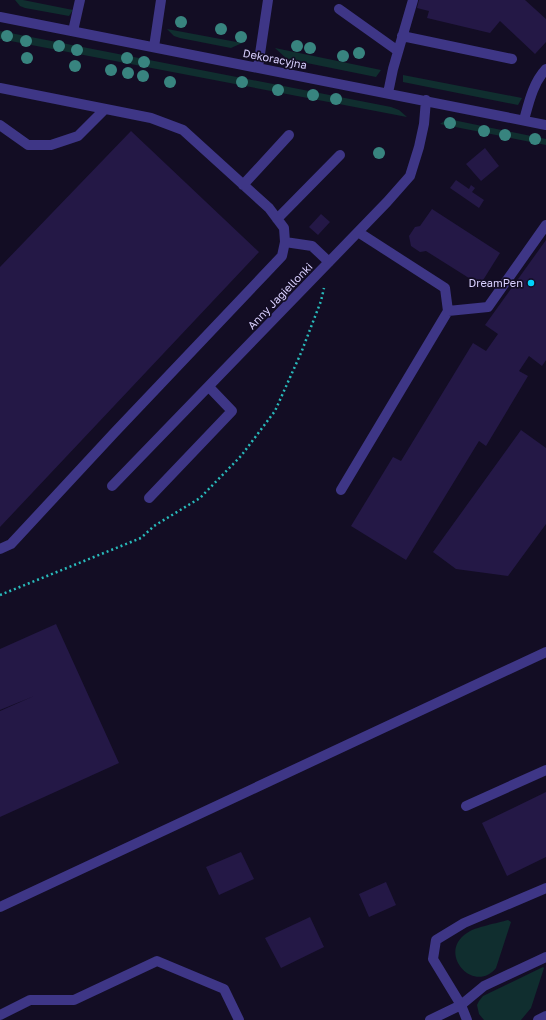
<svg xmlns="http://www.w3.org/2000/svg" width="546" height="1020" font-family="'Golos Text',sans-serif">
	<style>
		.green { fill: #102e2f }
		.building { fill: #241846 }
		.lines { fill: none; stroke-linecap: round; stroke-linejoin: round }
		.path { stroke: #29babb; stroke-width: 2.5; stroke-dasharray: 2 3; stroke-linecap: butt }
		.minor { stroke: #3e3686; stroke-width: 10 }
		.tree { fill: #38847f }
		.poi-dot { fill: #00d2fb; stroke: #130d24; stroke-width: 1.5 }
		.labels { text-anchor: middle; stroke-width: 3.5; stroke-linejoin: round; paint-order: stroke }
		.street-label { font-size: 11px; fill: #d9d0ff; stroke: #130d24 }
		.poi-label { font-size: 11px; fill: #d9d0ff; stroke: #130d24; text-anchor: end }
	</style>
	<rect width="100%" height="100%" fill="#130d24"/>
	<path class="green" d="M15 0H23L73 10 69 16 25 8 20 6Z
		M167 29 242 43 231 48 180 38 174 36Z
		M0 31 391 107 399 110 407 117 0 39Z
		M275 48 381 70 376 77 287 59Z
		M403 75 522 98 518 105 403 82Z
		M446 120H453L546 139V145L440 124Z
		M508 920 511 922 496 968C474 995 436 953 467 933 475 927 498 923 508 920Z
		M543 967 544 968 531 1008 521 1020H484L479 1014 477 1005 479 1001 483 996Z"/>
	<path class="building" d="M419 0H525L546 19V42L535 54 500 21 490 33 427 18 429 11 417 8Z
		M131 131 259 252 0 527V267Z
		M485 148 499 166 481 181 466 164Z
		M456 180 469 189 471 185 475 188 472 192 484 200 479 208 450 188Z
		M432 209 500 253 480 285 426 251 420 252 411 246 409 236 415 227 420 226Z
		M321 214 330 222 318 235 309 227Z
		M546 240V360L542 366 529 356 519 371 528 376 486 446 479 441 406 560 351 526 393 457 401 461 473 343 486 351 498 334 485 325Z
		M521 430 546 448V524L508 576 456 569 433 552Z
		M56 624 119 763 0 817V711L34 696 0 710V649Z
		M546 792V857L507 876 482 823Z
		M241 852 254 879 219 895 206 867Z
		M386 882 396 905 369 917 359 894Z
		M310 917 324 947 281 968 265 938Z"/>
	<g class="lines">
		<path class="path" d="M0 595 141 538 154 526 200 498 241 456 275 411 301 353 321 301 324 288"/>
		<path class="minor" d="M339 9 398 51
			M0 17 546 125
			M73 31 80 0
			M402 36 512 59
			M154 47 161 0
			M258 67 268 0
			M0 88 151 118 183 130 269 208 284 228 285 242 282 256 264 275 115 432 11 544 0 549
			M388 93 393 69 413 0
			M524 120C529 102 533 83 546 69
			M0 125 28 145H51L78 136 105 109
			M243 185 289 135
			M277 219 340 155
			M285 242 312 246 329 262
			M448 311 488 307 546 225
			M112 486 387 202 410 176 419 147 424 124 426 100
			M341 490 448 311 445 288 358 232
			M149 498 232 411 209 387
			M466 806 546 770
			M0 907 546 652
			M0 1015 30 1000H74L157 961 224 989 239 1020
			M430 1020 461 1005 433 959 436 940 464 923 546 888
			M467 1020 461 1005 484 986 546 957
			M538 1020 546 1016"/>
	</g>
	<g class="tree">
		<circle cx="181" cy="22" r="6"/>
		<circle cx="221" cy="29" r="6"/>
		<circle cx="7" cy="36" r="6"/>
		<circle cx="241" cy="37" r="6"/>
		<circle cx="26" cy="41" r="6"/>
		<circle cx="59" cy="46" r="6"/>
		<circle cx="297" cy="46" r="6"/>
		<circle cx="310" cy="48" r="6"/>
		<circle cx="77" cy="50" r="6"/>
		<circle cx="359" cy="53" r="6"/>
		<circle cx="343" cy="56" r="6"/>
		<circle cx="27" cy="58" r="6"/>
		<circle cx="127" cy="58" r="6"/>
		<circle cx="144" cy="62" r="6"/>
		<circle cx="75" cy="66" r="6"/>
		<circle cx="111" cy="70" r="6"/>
		<circle cx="128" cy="73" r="6"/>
		<circle cx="143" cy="76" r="6"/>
		<circle cx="170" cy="82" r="6"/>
		<circle cx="242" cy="82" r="6"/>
		<circle cx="278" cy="90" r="6"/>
		<circle cx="313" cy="95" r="6"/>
		<circle cx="336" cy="99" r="6"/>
		<circle cx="450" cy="123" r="6"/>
		<circle cx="484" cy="131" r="6"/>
		<circle cx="505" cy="135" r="6"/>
		<circle cx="535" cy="139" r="6"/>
		<circle cx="379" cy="153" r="6"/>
	</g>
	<circle class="poi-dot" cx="531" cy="283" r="4"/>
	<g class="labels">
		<g class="street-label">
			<text transform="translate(275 59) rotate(11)" y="4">Dekoracyjna</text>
			<text transform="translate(280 296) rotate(-46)" y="4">Anny Jagiellonki</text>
		</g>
		<g class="poi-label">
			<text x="523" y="287">DreamPen</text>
		</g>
	</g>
</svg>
